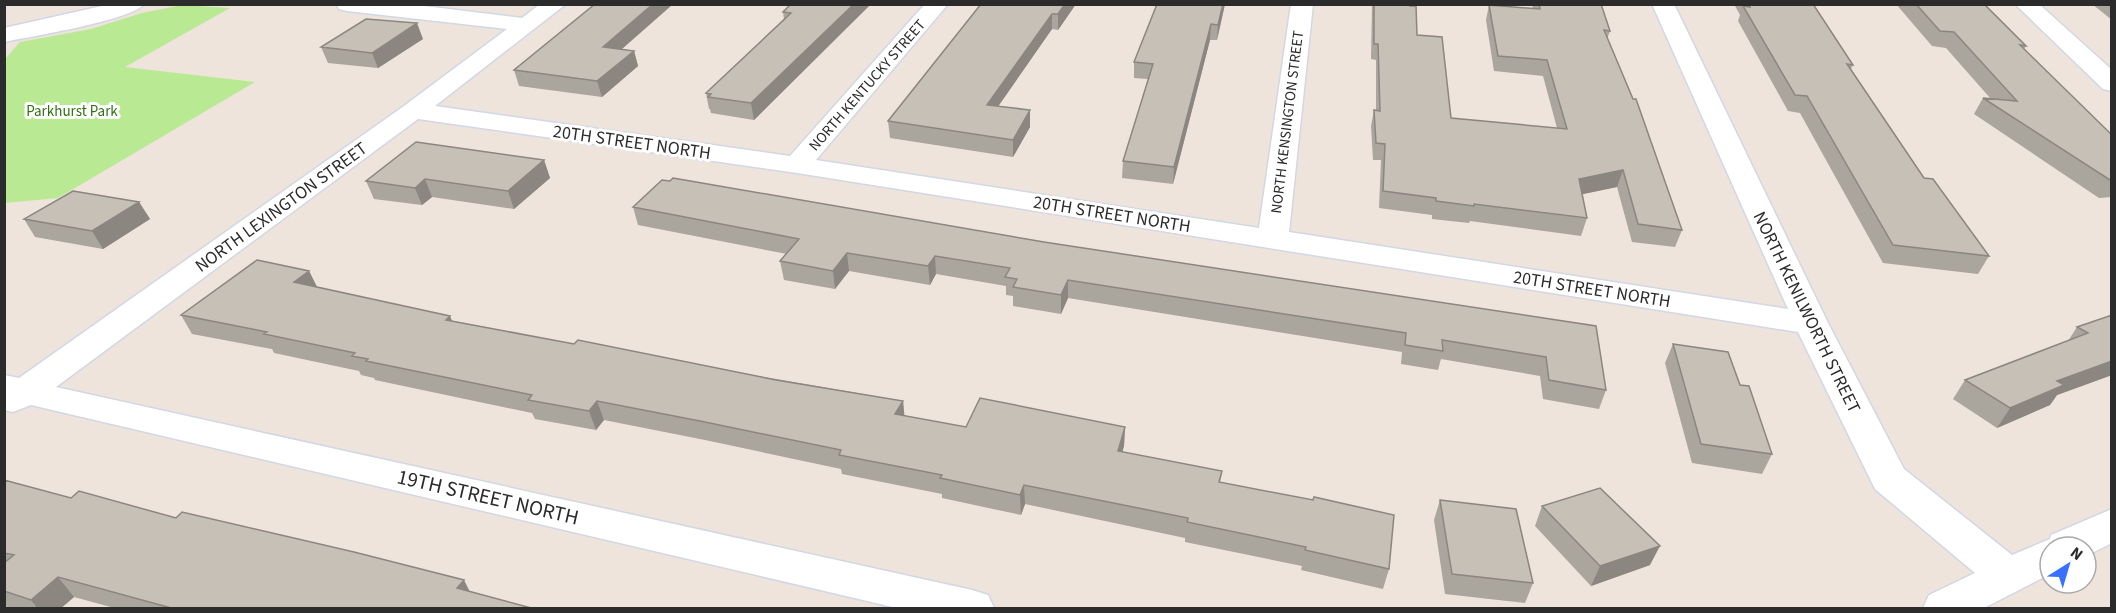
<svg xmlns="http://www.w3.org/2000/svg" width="2116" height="613" font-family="'Source Sans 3',sans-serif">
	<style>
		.green { fill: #b9ea93 }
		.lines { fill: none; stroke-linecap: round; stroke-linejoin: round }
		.minor-casing { stroke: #d1d7e5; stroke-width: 3 }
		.minor { fill: #fff; fill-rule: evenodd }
		.wall { fill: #aaa59d }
		.shaded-wall { fill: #8b8680 }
		.building { fill: #c6c0b7; stroke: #8b8680; stroke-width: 1.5 }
		.labels { text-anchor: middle; stroke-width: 6; stroke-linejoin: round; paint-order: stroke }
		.far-street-label { font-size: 15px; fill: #2b2b2b; stroke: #fff }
		.far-park-label { font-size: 15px; fill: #307013; stroke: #fff }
		.street-label { font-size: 18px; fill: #2b2b2b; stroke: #fff }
		.near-street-label { font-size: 21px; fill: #2b2b2b; stroke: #fff }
	</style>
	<rect width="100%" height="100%" fill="#eee4dc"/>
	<path class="green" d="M182 5 230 8 125 67 255 82 58 198 5 203V59L20 42 91 29 142 13Z"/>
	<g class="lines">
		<defs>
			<path id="minor" d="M111 4H144C133 20 28 37 4 42V28Z
				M336 4H408L522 18 540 4H566L435 106 790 156 925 4H948L816 160 1259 228 1291 4H1313L1289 232 1788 309 1652 4H1674L1828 323 1904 469 2012 555 2050 539 2051 535 2112 509V543L2086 556V547H2050V574L1984 608H1923L1929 595 1975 573 1875 489 1798 332 797 173 418 119 56 387 972 590 988 595 994 608H897L31 405 13 412 4 410V375L19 378 404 106 507 29 347 11 339 9Z
				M2015 4H2039L2112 70V91L2103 89Z"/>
		</defs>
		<use href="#minor" class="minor-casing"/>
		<use href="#minor" class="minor"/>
	</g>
	<path class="wall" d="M673 4 622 49 634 51 638 66 602 97 519 86 514 70Z
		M871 4 754 120 711 113 710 109H709L706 93 784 19 783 12Z
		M981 4H1076L1058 30 1052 29 998 106 1030 110V127L1013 157 890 138 888 121Z
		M1157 4H1225L1217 40H1210L1173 184 1122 178 1123 161 1148 79 1134 78V62Z
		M1372 4H1410L1417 35 1451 118 1557 128 1543 76 1494 71 1486 20 1489 5 1533 9 1532 4H1601L1610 31 1607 39 1682 230 1675 247 1632 242 1617 187 1582 194 1587 218 1581 236 1470 221 1469 223 1432 219V215L1379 208 1381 160H1373L1371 126 1374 110H1376V60L1371 59Z
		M1734 4H1813L1853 65 1851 69 1924 178 1989 256 1978 274 1883 263 1800 113 1788 111 1738 21 1740 15Z
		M1896 4H1984L2026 46 2024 49 2112 135V197L2099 198 1974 114 1983 98 1991 99 1946 48 1932 46Z
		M2092 4H2112V20Z
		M423 39 378 68 328 63 321 47Z
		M544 160 550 178 514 209 432 197 422 205 374 199 366 181Z
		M139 202 150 219 103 249 35 237 24 219Z
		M633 207 1044 242 1596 326 1606 390 1599 409 1543 399 1540 376 1441 359 1438 370 1401 364 1402 352 1068 298 1061 314 1013 306V296L1006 295V286L936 274 930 285 849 271 835 289 784 280 780 261 787 254 638 225Z
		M309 271 317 287 453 321 574 344 903 401 904 416 966 427H1125L1124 446 1122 452 1222 471 1220 482 1389 569 1383 589 1301 570 1302 566 1185 542V538L1025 504 1021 515 942 498V494L842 474 841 469 705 440 604 420 596 430 535 419 532 413 375 380 374 378 361 375 359 371 274 353 272 349 192 334 181 315Z
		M2112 315V375L2057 395 2050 405 1997 428 1953 399 1965 380 2068 341 2077 327Z
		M1673 344 1740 385 1772 454 1762 474 1692 463 1665 363Z
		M4 480 71 498 176 518 535 609H118L74 597 60 609H14L4 606Z
		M1440 500 1533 583 1525 603 1445 594 1434 520Z
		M1542 506 1650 565 1591 586 1535 526Z"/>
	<path class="shaded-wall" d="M653 4H673L607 62 603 47Z
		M854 4H871L754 120 751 103Z
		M1065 4H1076L1058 30V14Z
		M1223 4H1225L1217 40 1218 25Z
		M1052 14V29L988 121 987 105Z
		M417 23 423 39 378 68 372 53Z
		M1211 24 1210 40 1173 184 1174 167Z
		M634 51 638 66 602 97 597 81Z
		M1030 110V127L1013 157V140Z
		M544 160 550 178 514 209 508 191Z
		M1623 170 1617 187 1574 196 1579 179Z
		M425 179 432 197 422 205 415 188Z
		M139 202 150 219 103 249 92 231Z
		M847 253 849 271 835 289 833 271Z
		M935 256 936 274 930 285 928 266Z
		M309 271 318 289 294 282Z
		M1068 280V298L1061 314V295Z
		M450 316 458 335 446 320Z
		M2112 361V375L2057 395 2050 405 1997 428 2010 408 2057 381Z
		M597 401 604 420 596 430 589 411Z
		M903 401 905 421 895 414Z
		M1125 427 1124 446 1117 471 1118 451Z
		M1024 485 1025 504 1021 515 1020 495Z
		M1660 546 1650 565 1591 586 1600 566Z
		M58 577 74 597 60 609H38L31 600Z
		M464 580 474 600 457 588Z"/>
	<path class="building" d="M595 4H653L603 47 634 51 597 81 514 70Z
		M791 4H854L751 103 708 97 711 94 706 93 791 13 783 12Z
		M981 4H1065L1058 14H1052L987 105 1030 110 1013 140 888 121Z
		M1157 4H1223L1218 25 1211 24 1174 167 1123 161 1153 64 1134 62Z
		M1374 4H1410V6H1416L1417 35 1442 37 1451 118 1567 129 1547 60 1498 56 1489 5 1540 9 1539 4H1601L1610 31 1604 30 1633 99H1636L1682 230 1638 224 1623 170 1579 179 1587 218 1474 204V206L1436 201V198L1383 191 1385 144 1376 143 1374 110 1380 111 1378 44H1374Z
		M1749 4H1813L1853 65 1847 64 1924 178 1933 179 1989 256 1893 245 1807 96 1795 95 1743 6 1750 7Z
		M1916 4H1984L2026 46 2020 45 2112 135V180H2110L1983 98 2017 101 1954 32 1940 31Z
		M366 19 417 23 372 53 321 47Z
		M416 142 544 160 508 191 425 179 415 188 366 181Z
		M673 178 1044 242 1596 326 1606 390 1549 380 1546 357 1442 340 1443 351 1405 345 1406 333 1068 280 1061 295 1013 287 1017 279 1005 277 1010 268 935 256 928 266 847 253 833 271 780 261 799 239 633 207 662 180 670 181Z
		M73 191 139 202 92 231 24 219Z
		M257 260 309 271 294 282 450 316 446 320 574 344 578 340 776 380 903 401 895 414 966 427 980 398 1125 427 1118 451 1222 471 1219 482 1313 500 1314 497 1394 515 1389 569 1305 550 1306 547 1187 522 1188 518 1024 485 1020 495 940 478 942 475 839 455 841 450 700 421 597 401 589 411 528 400 532 395 366 361 368 359 352 356 355 353 264 334 267 332 181 315Z
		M2112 315V361L2057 381 2064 385 2010 408 1965 380 2088 333 2077 327Z
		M1673 344 1728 352 1740 385 1749 386 1772 454 1701 444Z
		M4 480 71 498 79 491 176 518 182 512 354 552 464 580 457 588 535 609H175L58 577 31 600 4 591V563L14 555 4 553Z
		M1600 488 1660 546 1600 566 1542 506Z
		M1440 500 1516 509 1533 583 1452 574Z"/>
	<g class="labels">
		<g class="far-street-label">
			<text transform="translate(867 85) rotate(-49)" y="5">NORTH KENTUCKY STREET</text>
			<text transform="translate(1287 122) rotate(-83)" y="5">NORTH KENSINGTON STREET</text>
		</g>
		<g class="far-park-label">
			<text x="72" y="116">Parkhurst Park</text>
		</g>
		<g class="street-label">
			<text transform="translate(632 142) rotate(8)" y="6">20TH STREET NORTH</text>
			<text transform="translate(281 207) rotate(-36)" y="6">NORTH LEXINGTON STREET</text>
			<text transform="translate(1112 214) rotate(9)" y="6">20TH STREET NORTH</text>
			<text transform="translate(1592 289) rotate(9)" y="6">20TH STREET NORTH</text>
			<text transform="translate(1807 312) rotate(64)" y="6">NORTH KENILWORTH STREET</text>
		</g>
		<g class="near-street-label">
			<text transform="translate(488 497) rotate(13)" y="7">19TH STREET NORTH</text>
		</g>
	</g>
	<rect width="2116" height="613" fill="none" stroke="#2b2b2b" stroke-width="12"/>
	<g transform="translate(2068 565) rotate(37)"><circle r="28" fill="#ffffff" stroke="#aaaaaa" stroke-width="1.5"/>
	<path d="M0-4.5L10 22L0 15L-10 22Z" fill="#3871ff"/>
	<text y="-9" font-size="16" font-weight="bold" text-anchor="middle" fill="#2b2b2b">N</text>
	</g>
</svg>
